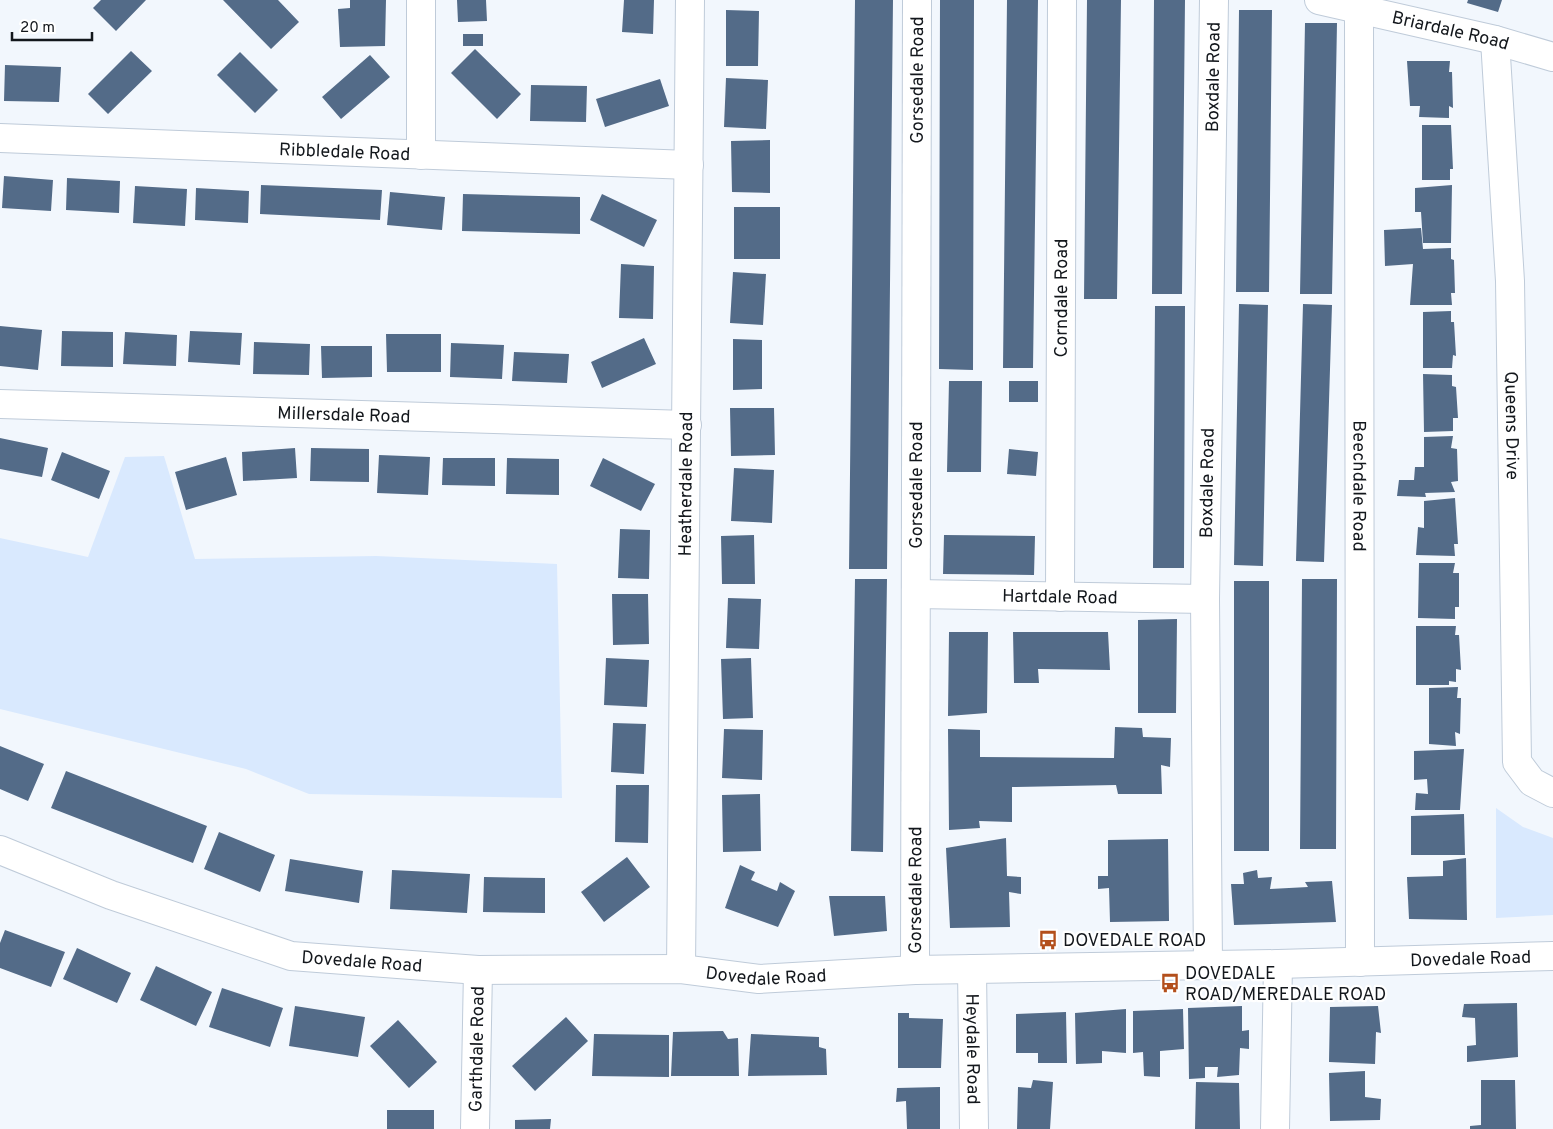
<svg xmlns="http://www.w3.org/2000/svg" width="1553" height="1129" font-family="Overpass,sans-serif">
	<style>
		.green { fill: #d9e9fe }
		.building { fill: #536b88 }
		.lines { fill: none; stroke-linecap: round; stroke-linejoin: round }
		.minor-casing { stroke: #bfcbd9; stroke-width: 30 }
		.minor { stroke: #fff; stroke-width: 28 }
		.labels { text-anchor: middle; stroke-width: 4.5; stroke-linejoin: round; paint-order: stroke }
		.street-label { font-size: 18px; fill: #13171c; stroke: #fff }
		.poi-label { font-size: 18px; fill: #13171c; stroke: #fff; text-anchor: start }
	</style>
	<rect width="100%" height="100%" fill="#f2f7fd"/>
	<path class="green" d="M164 456 195 559 376 556 557 564 562 798 309 794 246 769 0 709V538L88 557 125 457Z
		M1496 808 1523 827 1553 838V915L1496 918Z"/>
	<path class="building" d="M101 0H146L116 31 93 8Z
		M223 0H278L299 22 271 49Z
		M350 0H386L385 46 340 47 338 9 350 8Z
		M457 0H486L487 21 458 22Z
		M624 0H654L653 34 622 32Z
		M855 0H893L887 569H849Z
		M940 0H974L973 370 939 369Z
		M1007 0H1038L1033 368H1003Z
		M1087 0H1121L1117 299H1084Z
		M1154 0H1185L1182 294H1152Z
		M1468 0H1502L1498 12 1467 3Z
		M726 10 759 11 758 66H726Z
		M1239 10H1272L1269 292H1236Z
		M1305 23H1337L1332 294H1300Z
		M463 34H483V46H463Z
		M475 49 521 94 497 119 451 73Z
		M131 51 152 71 108 114 88 94Z
		M240 52 278 90 255 113 217 75Z
		M370 55 390 77 341 119 322 97Z
		M1407 61H1450L1449 72H1452L1453 108 1449 106V118L1419 117 1420 106H1410Z
		M5 65 61 67 59 102 4 101Z
		M726 78 768 80 766 129 724 127Z
		M660 79 669 106 605 127 596 99Z
		M531 85 587 86 586 122 530 121Z
		M1422 125H1451L1453 169H1450V180H1422Z
		M770 140V193L732 192 731 141Z
		M4 176 53 180 51 211 2 208Z
		M67 178 120 181 119 213 66 210Z
		M261 185 382 190 380 220 260 214Z
		M1452 185 1451 243H1423L1421 212H1415V188Z
		M135 186 187 189 185 226 133 223Z
		M196 188 249 191 248 223 195 220Z
		M390 192 445 197 442 230 387 225Z
		M463 194 580 197V234L462 231Z
		M602 194 657 220 644 247 590 220Z
		M734 207H780V259H734Z
		M1421 228 1423 249 1451 248V259L1454 260 1455 293H1451L1452 305H1410L1413 264 1385 266 1384 230Z
		M621 264 654 266 653 319 619 318Z
		M733 272 766 274 763 325 730 323Z
		M1239 304 1268 305 1263 566 1234 565Z
		M1303 304 1332 305 1324 562 1296 561Z
		M1155 306H1185L1184 568H1153Z
		M1451 311V322H1454L1456 356 1453 355 1452 368H1423V312Z
		M0 326 42 330 38 370 0 366Z
		M62 331 113 332V367L61 366Z
		M190 331 242 333 240 365 188 362Z
		M125 332 177 335 176 366 123 364Z
		M386 334H441V372H387Z
		M644 338 656 364 602 388 591 362Z
		M733 339 762 340V389L733 390Z
		M254 342 310 344 309 375 253 374Z
		M451 343 504 345 502 379 450 377Z
		M321 346H372V377L322 378Z
		M514 352 569 354 567 383 512 381Z
		M1423 374 1452 375V386L1456 387 1458 418H1453V431L1424 432Z
		M949 381H982L981 472H947Z
		M1009 381H1038V402H1009Z
		M730 408H774L775 455 731 456Z
		M1453 436 1451 448 1457 449 1458 481 1451 482 1455 492 1425 493 1426 497 1397 496 1399 480H1414L1415 467H1424V437Z
		M0 438 48 448 42 477 0 469Z
		M295 448 297 478 243 481 242 452Z
		M311 448 369 449V482L310 481Z
		M1009 449 1038 452 1036 476 1007 474Z
		M62 452 110 471 99 499 51 480Z
		M379 455 430 457 428 495 377 493Z
		M226 457 237 495 186 510 175 472Z
		M443 458H495V486L442 485Z
		M507 458 559 459V495L506 494Z
		M603 458 655 484 641 511 590 486Z
		M734 468 774 470 772 523 731 521Z
		M1455 498 1458 544H1454L1455 556 1416 555 1418 527 1424 528V501Z
		M620 529 650 530 649 579 618 578Z
		M754 535 755 584H722L721 536Z
		M944 535 1035 536 1034 575 943 574Z
		M1419 563H1455L1453 573H1459V607H1455V619L1418 618Z
		M855 579H887L883 852 851 851Z
		M1302 579H1337L1336 849H1300Z
		M1234 581H1269V851H1234Z
		M612 594H648L649 644 613 645Z
		M728 598 761 599 759 649 726 648Z
		M1177 619 1176 713H1138V620Z
		M1416 626H1456L1455 635H1459L1461 670 1456 669V682L1449 681V685H1416Z
		M949 632H988L987 713 948 716Z
		M1013 632H1108L1110 670 1038 669 1039 683H1014Z
		M606 658 649 660 647 707 604 705Z
		M751 658 753 718 723 719 721 659Z
		M1458 687 1457 698H1461L1460 734 1455 732 1456 746 1429 744V688Z
		M613 723 646 724 644 774 611 772Z
		M1115 727 1142 728 1143 737 1171 738 1170 767 1161 765 1162 794H1118L1116 785 1012 787V822L979 821 980 828 949 830 948 729 980 730V757L1114 758Z
		M724 729 763 730 762 780 722 778Z
		M0 746 44 764 28 801 0 789Z
		M1464 749 1460 810H1415L1416 793 1428 794 1427 779 1414 780V751Z
		M66 771 207 826 193 863 51 808Z
		M616 785H649L648 843 615 842Z
		M760 794 761 851 723 852 722 795Z
		M1464 814 1465 855H1411V816Z
		M219 832 275 855 260 892 204 869Z
		M1006 838 1007 876 1021 877V894L1009 892 1010 927 950 928 946 848Z
		M1168 839 1169 921 1110 922 1109 888 1098 889V876H1108V840Z
		M627 857 650 887 604 922 581 892Z
		M1466 858 1467 920 1409 919 1407 877 1443 876V861Z
		M290 859 363 871 359 903 285 891Z
		M740 865 755 872 751 880 777 891 780 882 795 891 778 927 725 908Z
		M392 870 470 874 467 913 390 909Z
		M1257 870 1258 878 1272 877 1270 889 1308 887 1305 882 1332 881 1336 922 1234 925 1231 884H1244L1243 873Z
		M484 877 545 878V913L483 912Z
		M829 896H885L887 931 834 936Z
		M5 930 65 952 51 987 0 968V943Z
		M77 948 131 973 117 1003 63 979Z
		M156 966 212 992 196 1026 140 1000Z
		M222 988 283 1008 270 1047 209 1027Z
		M1517 1003 1518 1057 1467 1062V1046L1476 1045 1475 1018 1462 1017 1464 1004Z
		M295 1006 365 1017 358 1057 289 1046Z
		M1242 1006V1031L1249 1030V1049L1240 1048 1239 1075 1217 1077 1218 1067H1205V1078L1189 1079 1188 1008Z
		M1378 1006 1381 1033 1376 1032 1375 1064 1329 1062 1330 1007Z
		M1126 1009V1053L1102 1051V1063L1076 1064 1075 1013Z
		M1183 1009 1184 1049 1160 1051V1077L1144 1076 1143 1052 1133 1053V1011Z
		M1066 1012 1067 1063H1038V1053H1016V1014Z
		M898 1013H909V1018L943 1019 941 1068H898Z
		M566 1017 588 1041 535 1091 512 1066Z
		M398 1020 437 1062 409 1088 370 1046Z
		M723 1031 728 1039 738 1038 739 1076H671L673 1032Z
		M594 1034 669 1035V1077L592 1076Z
		M751 1034 819 1037V1047L826 1049 827 1075 748 1076Z
		M1365 1071V1097L1381 1099 1380 1120 1330 1121 1329 1073Z
		M1033 1080 1053 1082 1050 1129H1017L1018 1087 1031 1088Z
		M1481 1080H1515L1516 1129H1470V1126L1481 1125Z
		M1196 1082 1239 1083 1240 1129H1195Z
		M940 1087V1129H907L906 1101 896 1102 897 1088Z
		M387 1110H434V1129H387Z
		M551 1119 550 1129H515V1120Z"/>
	<g class="lines">
		<defs>
			<g id="minor">
				<path d="M421 0V155"/>
				<path id="s1" d="M1319 0 1495 40 1553 57"/>
				<path id="s2" d="M1359 10 1360 962"/>
				<path id="s3" d="M1495 40 1510 281 1517 762 1532 782 1553 793"/>
				<path id="s4" d="M0 138 689 165"/>
				<path id="s5" d="M0 404 687 425"/>
				<path id="s6" d="M916 594 1205 599"/>
				<path id="s7" d="M1060 597 1062 0"/>
				<path id="s8" d="M0 850 111 895 291 956 478 970 681 969 759 979 915 970 1278 964 1553 956"/>
				<path id="s9" d="M1208 965 1205 599 1214 0"/>
				<path id="s10" d="M681 969 690 0"/>
				<path id="s11" d="M972 969 974 1129"/>
				<path id="s12" d="M915 970 917 0"/>
				<path id="s13" d="M475 1129 478 970"/>
				<path d="M1275 1129 1278 964"/>
			</g>
		</defs>
		<use href="#minor" class="minor-casing"/>
		<use href="#minor" class="minor"/>
	</g>
	<defs>
		<symbol id="bus-bare" viewBox="-9 -9 18 18"><path d="M-5-6H5V4H4V6H2V4H-2V6H-4V4H-5ZM-3.5-4V0h7V-4ZM-3.5 1.2v1.5H-2V1.2ZM2 1.2v1.5H3.5V1.2Z" fill="#b34f1c" stroke="#fff" stroke-width="2.5" paint-order="stroke"/></symbol>
	</defs>
	<g fill-rule="evenodd">
		<use href="#bus-bare" x="1034" y="926" width="28" height="28"/>
		<use href="#bus-bare" x="1156" y="969" width="28" height="28"/>
	</g>
	<g class="labels">
		<g class="street-label">
			<text dy="6" stroke="none"><textPath href="#s1" startOffset="135">Briardale Road</textPath></text>
			<text dy="6" stroke="none"><textPath href="#s9" startOffset="888">Boxdale Road</textPath></text>
			<text dy="6" stroke="none"><textPath href="#s12" startOffset="890">Gorsedale Road</textPath></text>
			<text dy="6" stroke="none"><textPath href="#s4" startOffset="345">Ribbledale Road</textPath></text>
			<text dy="6" stroke="none"><textPath href="#s7" startOffset="299">Corndale Road</textPath></text>
			<text dy="6" stroke="none"><textPath href="#s5" startOffset="344">Millersdale Road</textPath></text>
			<text dy="6" stroke="none"><textPath href="#s3" startOffset="386">Queens Drive</textPath></text>
			<text dy="6" stroke="none"><textPath href="#s9" startOffset="482">Boxdale Road</textPath></text>
			<text dy="6" stroke="none"><textPath href="#s10" startOffset="485">Heatherdale Road</textPath></text>
			<text dy="6" stroke="none"><textPath href="#s12" startOffset="485">Gorsedale Road</textPath></text>
			<text dy="6" stroke="none"><textPath href="#s2" startOffset="476">Beechdale Road</textPath></text>
			<text dy="6" stroke="none"><textPath href="#s6" startOffset="144">Hartdale Road</textPath></text>
			<text dy="6" stroke="none"><textPath href="#s12" startOffset="80">Gorsedale Road</textPath></text>
			<text dy="6" stroke="none"><textPath href="#s8" startOffset="1491">Dovedale Road</textPath></text>
			<text dy="6" stroke="none"><textPath href="#s8" startOffset="381">Dovedale Road</textPath></text>
			<text dy="6" stroke="none"><textPath href="#s8" startOffset="786">Dovedale Road</textPath></text>
			<text dy="6" stroke="none"><textPath href="#s13" startOffset="80">Garthdale Road</textPath></text>
			<text dy="6" stroke="none"><textPath href="#s11" startOffset="80">Heydale Road</textPath></text>
		</g>
		<g class="poi-label">
			<text x="1063" y="946">DOVEDALE ROAD</text>
			<text x="1185" y="979">DOVEDALE<tspan x="1185" dy="21">ROAD/MEREDALE ROAD</tspan></text>
		</g>
	</g>
	<path d="M12 32v8h80v-8" fill="none" stroke="#13171c" stroke-width="2.5"/>
	<text x="20" y="32" font-size="15" fill="#13171c" stroke="#ffffff" stroke-width="4" paint-order="stroke">20 m</text>
</svg>
